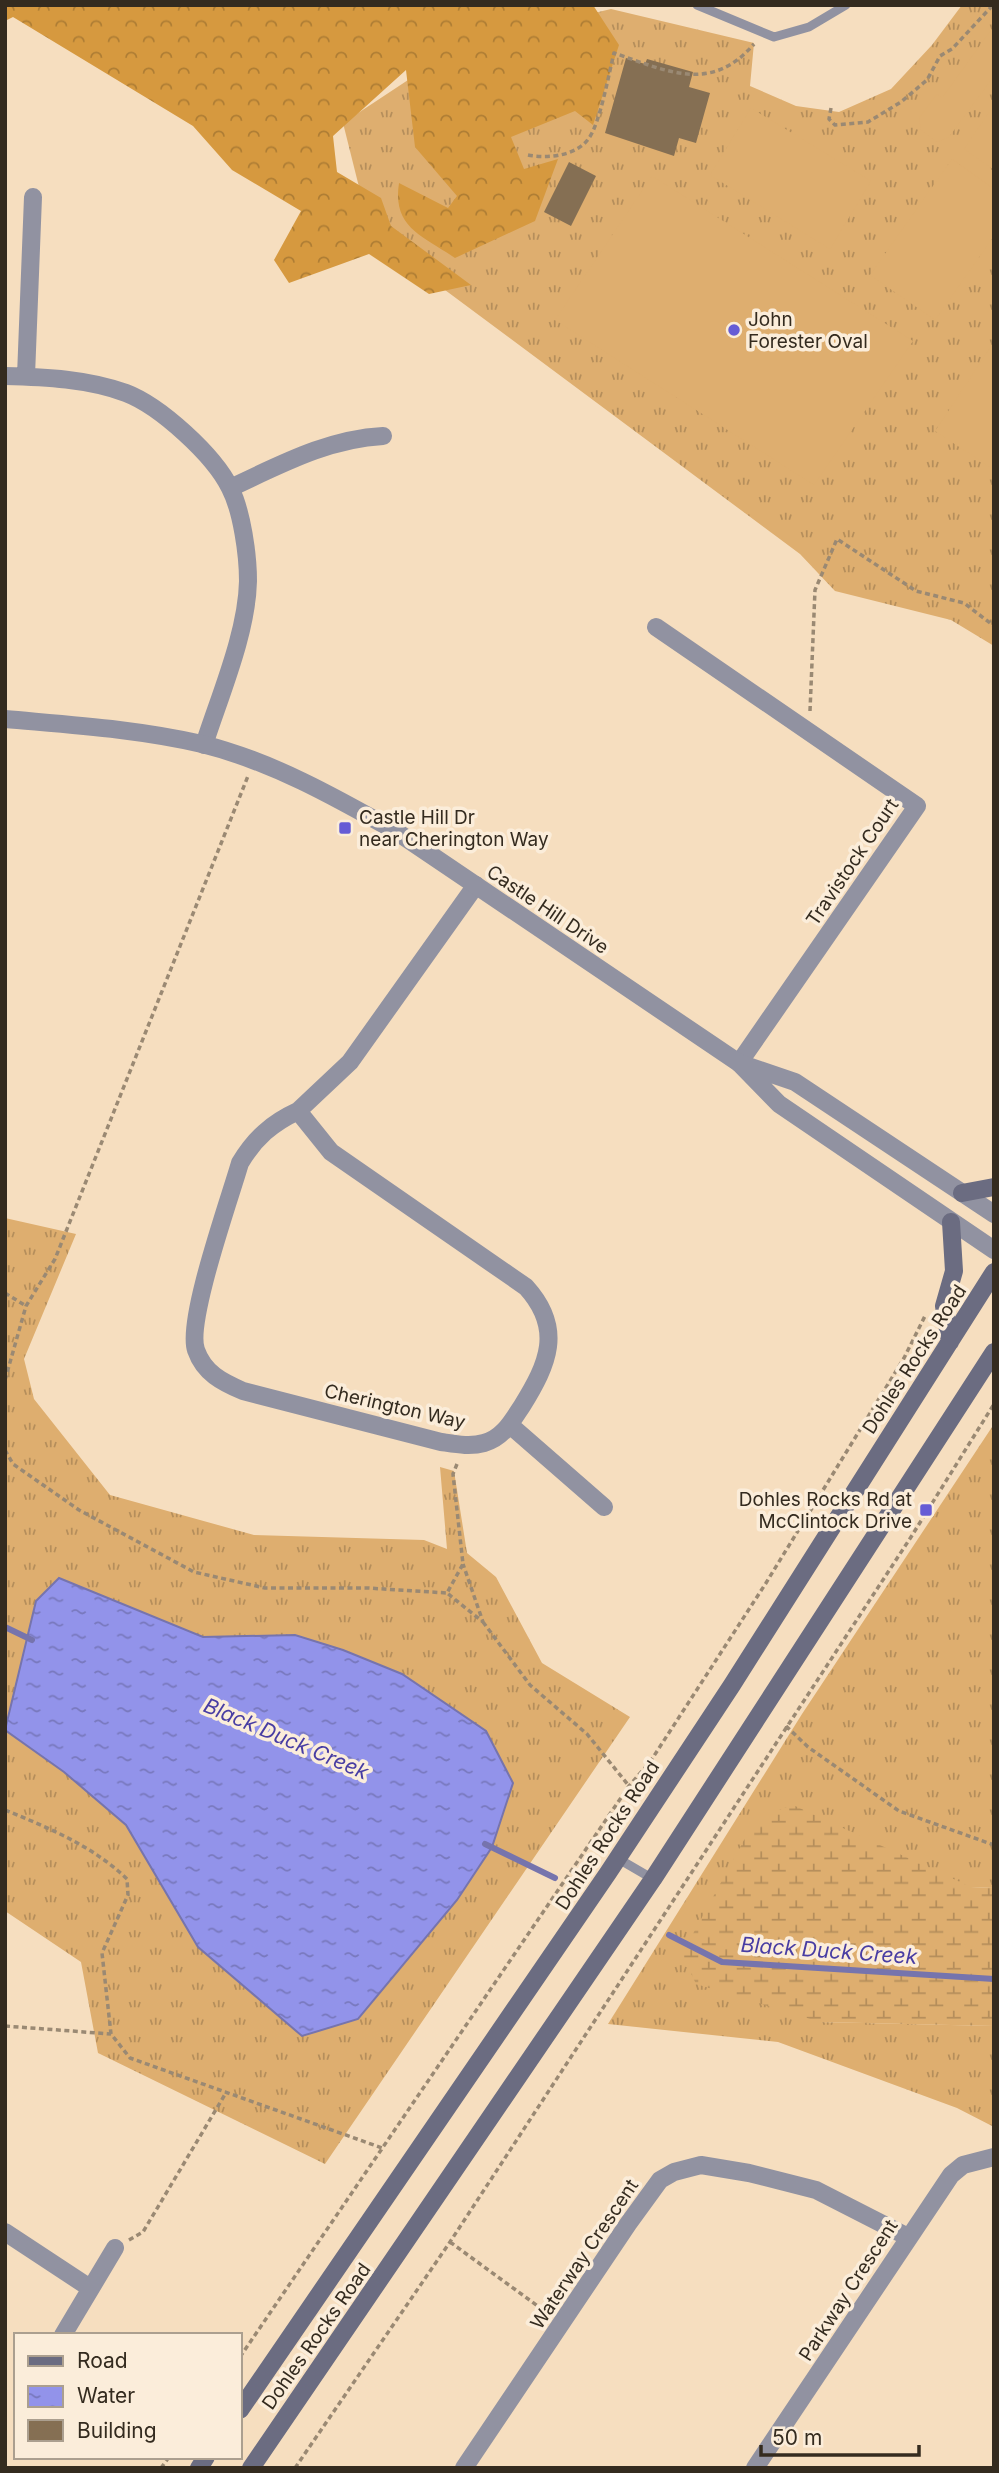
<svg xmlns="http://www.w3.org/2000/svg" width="999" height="2473" font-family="Inter,sans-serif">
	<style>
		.grass { fill: url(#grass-tufts) }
		.forest { fill: url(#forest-crowns) }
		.wetland { fill: url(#wetland-marsh) }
		.pitch { fill: #deae6f }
		.water { fill: url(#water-ripples); stroke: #7674ad; stroke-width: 2 }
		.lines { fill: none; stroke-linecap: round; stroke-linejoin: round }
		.stream { stroke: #7674ad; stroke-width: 6 }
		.building { fill: #856f53 }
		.path { stroke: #9a8973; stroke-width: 3.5; stroke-dasharray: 5 3.5; stroke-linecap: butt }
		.service { stroke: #9192a1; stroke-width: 9 }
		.minor { stroke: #9192a1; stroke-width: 18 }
		.tertiary { stroke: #9192a1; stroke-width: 18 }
		.secondary { stroke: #6b6c81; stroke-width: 18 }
		.poi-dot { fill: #665cd5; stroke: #fbedda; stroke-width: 2.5 }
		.labels { text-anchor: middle; stroke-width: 7; stroke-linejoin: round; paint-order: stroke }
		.poi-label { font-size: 19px; fill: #342b1f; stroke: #fbedda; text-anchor: start }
		.street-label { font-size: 19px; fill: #342b1f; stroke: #fbedda }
		.water-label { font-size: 21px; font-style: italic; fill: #483da3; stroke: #fbedda }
	</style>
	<defs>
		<pattern id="grass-tufts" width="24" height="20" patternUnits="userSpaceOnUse" patternTransform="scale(1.75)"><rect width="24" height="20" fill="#deae6f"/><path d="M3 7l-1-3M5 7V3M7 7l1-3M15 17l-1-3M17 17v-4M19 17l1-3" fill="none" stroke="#b58e5b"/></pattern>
		<pattern id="forest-crowns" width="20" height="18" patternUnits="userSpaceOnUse" patternTransform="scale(1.75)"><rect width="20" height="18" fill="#d6993f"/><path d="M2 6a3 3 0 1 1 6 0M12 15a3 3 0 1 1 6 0" fill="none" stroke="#ae7d34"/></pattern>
		<pattern id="wetland-marsh" width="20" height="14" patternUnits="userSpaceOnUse" patternTransform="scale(1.75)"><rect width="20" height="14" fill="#deae6f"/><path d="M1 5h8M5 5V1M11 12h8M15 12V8" fill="none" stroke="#b58e5b"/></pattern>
		<pattern id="water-ripples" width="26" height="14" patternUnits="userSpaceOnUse" patternTransform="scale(1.75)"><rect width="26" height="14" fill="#9293ea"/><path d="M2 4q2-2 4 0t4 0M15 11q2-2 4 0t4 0" fill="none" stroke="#7878bd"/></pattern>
	</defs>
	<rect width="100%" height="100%" fill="#f6debf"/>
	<path class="grass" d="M962 5H994V646L951 620 835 591 800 554 371 235 343 123 461 45 611 9 754 43 750 86 796 106 839 112 891 89 932 45Z
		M5 1218 76 1234 24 1359 34 1399 110 1495 254 1535 424 1540 447 1549 440 1467 454 1471 467 1553 496 1577 542 1663 630 1717 325 2164 98 2053 81 1962 5 1911Z
		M994 1424V1888L971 1887 820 2022 994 2026V2127L957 2108 778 2042 608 2024 802 1714Z"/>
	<path class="forest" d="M5 5H593L619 45 593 125 575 111 511 137 524 169 558 159 535 221 455 258C423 236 392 228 399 183L448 208 457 196 415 147 406 70 333 136 337 172 381 198 391 226 471 285 429 294 369 254 289 283 274 260 301 211 232 170 193 126 13 17 5 21Z"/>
	<path class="wetland" d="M793 1805 971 1887 994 1888V2026L820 2022 696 1984 682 1954 756 1818Z"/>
	<path class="pitch" d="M994 26V76L949 137 937 142 921 130 919 118 937 94 942 98Z
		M994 105V170L964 149Z
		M751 108 871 181 830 249 710 175Z
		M952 159 994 189V236L935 320 870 275Z
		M652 176 913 341 814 485 555 320Z
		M994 342V470L935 431Z"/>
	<path class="water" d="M59 1578 203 1637 295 1635 343 1650 402 1674 486 1731 513 1783 492 1847 457 1900 358 2019 302 2036 198 1947 126 1825 64 1772 5 1730 36 1601Z"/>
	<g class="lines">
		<path class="stream" d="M5 1627 32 1640
			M485 1844 555 1878
			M669 1935 722 1962 994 1979"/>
	</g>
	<path class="building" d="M626 58 645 64 647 59 693 72 689 87 710 93 696 143 679 138 674 156 605 133Z
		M569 162 596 176 571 226 544 212Z"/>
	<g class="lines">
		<path class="path" d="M831 108 829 119 835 125 868 122 901 102 927 80 940 56 952 49 993 5
			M528 155C547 159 577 156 589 138 600 123 609 73 614 53 667 71 711 94 754 44
			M810 711 815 590 837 539 916 591 964 603 994 626
			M5 1293 26 1306
			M5 1380 26 1306 55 1259 248 776
			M5 1450 13 1464 79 1510 194 1572 265 1588H368L447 1593
			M457 1464 453 1474 463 1564 447 1593 483 1622 463 1564
			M483 1622 530 1685 587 1734 629 1786
			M786 1726 808 1747 899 1811 994 1845
			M5 1810C49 1828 93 1846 127 1879L128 1895 102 1953 111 2034 130 2058 385 2149
			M5 2026 111 2034
			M129 2240 143 2232 227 2091
			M450 2242 546 2312
			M240 2357 629 1786 650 1762 766 1583 904 1358 925 1316
			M161 2468 169 2457
			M295 2468 450 2242 911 1537 994 1404"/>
		<path class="service" d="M697 5 774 37 809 27 846 5
			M617 1858 653 1879"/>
		<path class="minor" d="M5 376C45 377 88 379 126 393 160 406 214 455 230 488 242 511 248 555 248 581 247 633 220 695 204 745
			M26 376 33 197
			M230 488C280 465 327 439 383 436
			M656 627 917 806 739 1063
			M298 1111C272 1123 255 1138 240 1163 230 1198 186 1321 196 1350 204 1373 222 1382 243 1391L441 1442C455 1444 470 1447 484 1443 503 1438 512 1421 522 1406 548 1364 564 1329 526 1287L331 1152 298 1111 350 1062 476 885
			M510 1425 604 1507
			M5 2232 90 2288
			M63 2335 115 2248
			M464 2468 628 2224 660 2180 674 2172 701 2165 749 2173 816 2190 908 2237
			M755 2468 951 2175 963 2165 994 2157"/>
		<path class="tertiary" d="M5 719C71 725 137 729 202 744 271 761 335 797 397 832L739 1063 779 1104 994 1250
			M742 1064 795 1082 994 1214"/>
		<path class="secondary" d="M962 1193 994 1187
			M950 1342 944 1306 954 1271 951 1222
			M240 2410 608 1873 732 1685 994 1272
			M199 2468 206 2457
			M251 2468 653 1879 994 1352"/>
	</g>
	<g class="poi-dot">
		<circle cx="734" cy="330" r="7"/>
		<rect x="338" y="821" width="14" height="14" rx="3.5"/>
		<rect x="919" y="1503" width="14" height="14" rx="3.5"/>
	</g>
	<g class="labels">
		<g class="poi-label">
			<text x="748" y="326">John<tspan x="748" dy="22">Forester Oval</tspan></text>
			<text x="359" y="824">Castle Hill Dr<tspan x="359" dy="22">near Cherington Way</tspan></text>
			<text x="912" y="1506" text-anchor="end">Dohles Rocks Rd at<tspan x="912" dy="22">McClintock Drive</tspan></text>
		</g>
		<g class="street-label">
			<text transform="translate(852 862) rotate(-56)" y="7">Travistock Court</text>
			<text transform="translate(548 909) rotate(34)" y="7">Castle Hill Drive</text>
			<text transform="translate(914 1359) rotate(-57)" y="7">Dohles Rocks Road</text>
			<text transform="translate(395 1406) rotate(13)" y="7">Cherington Way</text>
			<text transform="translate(607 1835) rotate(-57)" y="7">Dohles Rocks Road</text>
			<text transform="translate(584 2254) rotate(-56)" y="7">Waterway Crescent</text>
			<text transform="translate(848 2290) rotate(-57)" y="7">Parkway Crescent</text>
			<text transform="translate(316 2336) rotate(-55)" y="7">Dohles Rocks Road</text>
		</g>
		<g class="water-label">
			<text transform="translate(286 1739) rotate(23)" y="7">Black Duck Creek</text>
			<text transform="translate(829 1951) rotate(4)" y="7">Black Duck Creek</text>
		</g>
	</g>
	<rect width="999" height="2473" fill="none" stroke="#342b1f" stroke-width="14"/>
	<rect x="14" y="2333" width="228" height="126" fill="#fbedda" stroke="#ab9f8f" stroke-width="2"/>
	<rect x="28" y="2356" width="35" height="10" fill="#6b6c81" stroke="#ab9f8f" stroke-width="2"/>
	<text x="77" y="2368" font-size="21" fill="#342b1f">Road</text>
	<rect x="28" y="2386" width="35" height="21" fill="url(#water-ripples)" stroke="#ab9f8f" stroke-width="2"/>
	<text x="77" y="2403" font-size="21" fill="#342b1f">Water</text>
	<rect x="28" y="2420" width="35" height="21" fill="#856f53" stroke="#ab9f8f" stroke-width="2"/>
	<text x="77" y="2438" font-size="21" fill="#342b1f">Building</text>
	<path d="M761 2445v10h158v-10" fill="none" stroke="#342b1f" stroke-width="3.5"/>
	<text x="772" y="2445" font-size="21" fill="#342b1f" stroke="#fbedda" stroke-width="5" paint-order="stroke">50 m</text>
</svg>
